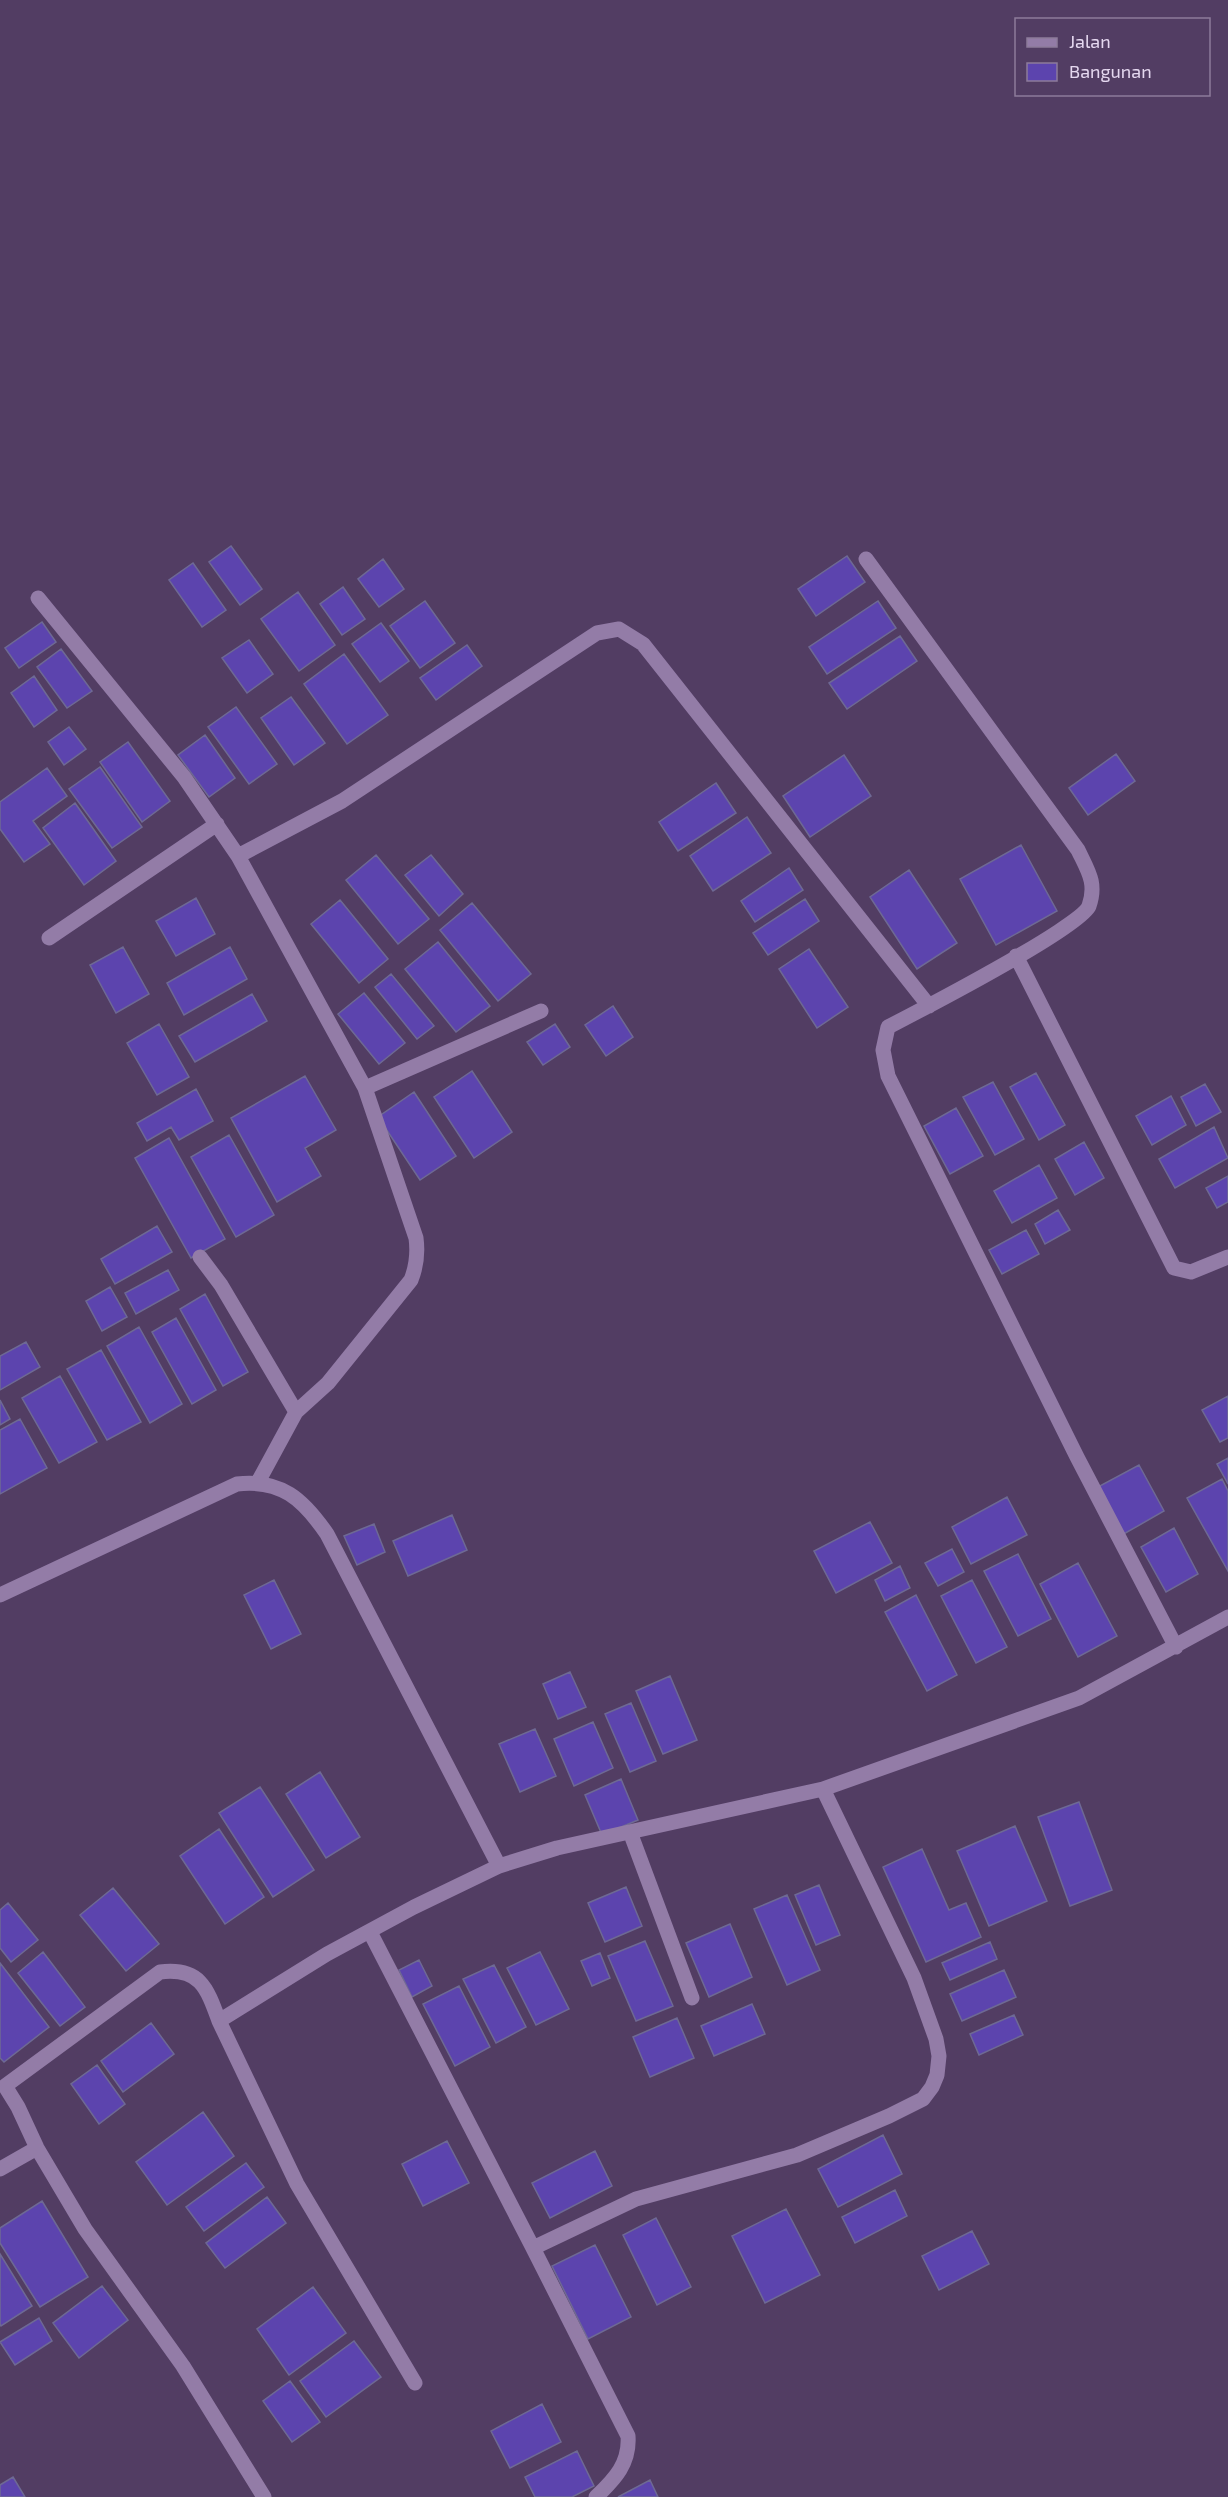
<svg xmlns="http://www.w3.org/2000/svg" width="1228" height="2497" font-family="'Exo 2',sans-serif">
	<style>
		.building { fill: #5c44ae; stroke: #6e6994; stroke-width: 1.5 }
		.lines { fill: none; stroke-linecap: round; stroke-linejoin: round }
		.street { stroke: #937ca7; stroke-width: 15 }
	</style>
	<rect width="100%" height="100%" fill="#523d63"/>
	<path class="building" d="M231 546 262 589 240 605 209 562Z
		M847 556 865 582 816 616 798 589Z
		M383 559 404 589 379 607 358 579Z
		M193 563 226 610 202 627 169 580Z
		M343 587 365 619 342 635 320 604Z
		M298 592 335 645 299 671 261 619Z
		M425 601 455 643 420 668 390 626Z
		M878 601 896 628 827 674 809 647Z
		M42 622 56 642 19 668 5 648Z
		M381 623 409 661 380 682 352 644Z
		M900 636 917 661 847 709 829 683Z
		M249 640 273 674 247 693 222 658Z
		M467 645 482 666 436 700 420 678Z
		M61 649 92 691 67 708 37 667Z
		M344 654 388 715 347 744 304 684Z
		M34 676 57 710 34 727 11 693Z
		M291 697 325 743 294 765 261 718Z
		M236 707 277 764 249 784 208 727Z
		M69 727 86 749 64 765 48 742Z
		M205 735 235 778 209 797 178 755Z
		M128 742 170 801 142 822 100 762Z
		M1116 754 1135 781 1088 815 1069 788Z
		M844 755 871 796 810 837 783 796Z
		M100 767 142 827 112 848 69 789Z
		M47 768 67 796 33 821 50 844 24 862 0 829V802Z
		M716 783 736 813 678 851 659 822Z
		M75 803 116 861 84 885 43 828Z
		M747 817 771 853 713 891 690 856Z
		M1021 845 1057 911 996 945 960 879Z
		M376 855 429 919 398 944 346 880Z
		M431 855 463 894 439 916 405 875Z
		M789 868 803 890 755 922 741 901Z
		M909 870 957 943 917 969 870 897Z
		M196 898 215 934 176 956 156 921Z
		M805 899 819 921 768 955 753 933Z
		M340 900 388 959 359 983 311 924Z
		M472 903 531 974 498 1001 440 930Z
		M438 942 490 1006 456 1032 405 969Z
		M123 947 149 994 116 1013 90 965Z
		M230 947 247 979 184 1015 167 983Z
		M809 949 848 1007 817 1028 779 969Z
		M391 974 434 1026 417 1039 375 987Z
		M364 993 405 1043 379 1064 338 1014Z
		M252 994 267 1021 195 1062 179 1036Z
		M613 1006 633 1037 606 1056 585 1025Z
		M159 1024 189 1077 157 1095 127 1043Z
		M555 1024 570 1047 543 1065 527 1042Z
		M472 1071 512 1132 474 1158 434 1097Z
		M1036 1073 1065 1125 1039 1140 1010 1087Z
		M305 1076 336 1130 305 1148 321 1176 277 1202 231 1118Z
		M993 1082 1024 1139 995 1155 963 1097Z
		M1205 1084 1221 1112 1196 1126 1181 1097Z
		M196 1089 213 1121 179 1140 171 1127 147 1141 137 1123Z
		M414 1092 456 1156 420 1180 378 1117Z
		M1171 1096 1186 1125 1152 1145 1136 1116Z
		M956 1108 983 1156 950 1174 924 1126Z
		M1214 1127 1228 1158 1175 1188 1159 1159Z
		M229 1135 274 1215 236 1237 191 1157Z
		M169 1138 225 1239 191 1258 135 1158Z
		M1084 1142 1104 1178 1075 1195 1055 1159Z
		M1039 1165 1057 1198 1012 1223 994 1191Z
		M1228 1176V1202L1217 1208 1206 1188Z
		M1058 1210 1070 1230 1045 1244 1035 1224Z
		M157 1226 172 1252 115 1284 101 1259Z
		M1026 1230 1039 1254 1002 1274 989 1250Z
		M168 1270 179 1290 136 1314 125 1293Z
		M110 1287 127 1317 102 1331 86 1301Z
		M205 1294 248 1372 223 1386 180 1309Z
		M176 1318 216 1390 192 1404 152 1332Z
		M139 1327 182 1404 150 1423 107 1346Z
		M26 1342 40 1367 0 1390V1356Z
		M101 1350 141 1422 107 1440 67 1369Z
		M60 1376 97 1442 59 1463 22 1398Z
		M1228 1396V1438L1220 1442 1202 1410Z
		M0 1400 10 1419 0 1425Z
		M20 1419 47 1468 0 1494V1430Z
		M1228 1458V1484L1217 1464Z
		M1139 1465 1164 1511 1122 1535 1096 1488Z
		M1222 1479 1228 1491V1571L1187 1498Z
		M1007 1497 1027 1535 971 1564 952 1527Z
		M452 1515 467 1550 408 1576 393 1541Z
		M870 1522 892 1563 836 1593 814 1551Z
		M374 1524 385 1552 357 1565 344 1536Z
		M1174 1528 1198 1574 1166 1592 1141 1547Z
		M952 1549 964 1572 938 1586 925 1563Z
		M1018 1554 1051 1619 1018 1636 984 1571Z
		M1078 1563 1117 1636 1078 1657 1040 1584Z
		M900 1566 910 1588 885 1601 875 1580Z
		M274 1580 301 1634 271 1649 244 1595Z
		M972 1580 1007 1647 976 1663 941 1596Z
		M916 1595 957 1675 927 1691 885 1612Z
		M570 1672 586 1707 558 1719 543 1684Z
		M670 1676 697 1740 663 1754 636 1691Z
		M631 1703 656 1761 630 1772 605 1714Z
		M593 1722 613 1768 574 1786 554 1739Z
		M535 1729 556 1776 520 1792 499 1744Z
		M320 1772 360 1837 326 1858 286 1794Z
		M621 1779 638 1820 602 1835 585 1795Z
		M260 1787 314 1870 273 1897 219 1813Z
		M1079 1802 1112 1890 1070 1906 1038 1817Z
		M1015 1826 1047 1901 989 1926 957 1851Z
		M219 1829 264 1897 225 1924 180 1856Z
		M922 1849 949 1910 966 1903 981 1937 926 1962 883 1867Z
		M819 1885 840 1935 816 1945 795 1895Z
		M626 1887 642 1926 605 1942 588 1903Z
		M113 1888 159 1944 126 1971 80 1915Z
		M787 1895 820 1970 787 1985 754 1909Z
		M8 1903 38 1940 11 1962 0 1948V1910Z
		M730 1924 752 1977 709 1997 686 1943Z
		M645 1941 673 2006 636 2021 608 1956Z
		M990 1942 997 1959 950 1980 942 1963Z
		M43 1952 85 2007 60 2026 18 1973Z
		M540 1952 569 2009 536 2025 507 1968Z
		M600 1953 610 1978 592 1986 581 1961Z
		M419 1960 432 1986 412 1997 399 1970Z
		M0 1963 49 2027 4 2062 0 2058Z
		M494 1965 526 2027 496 2043 463 1979Z
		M1004 1970 1016 1997 962 2021 950 1994Z
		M459 1986 490 2047 455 2066 423 2004Z
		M752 2004 765 2034 714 2056 701 2026Z
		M1014 2015 1023 2035 979 2055 970 2034Z
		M677 2018 694 2058 650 2077 633 2037Z
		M151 2023 174 2054 123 2092 101 2061Z
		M97 2065 125 2104 99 2124 71 2084Z
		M203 2112 234 2156 167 2205 136 2162Z
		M883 2135 902 2174 838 2207 818 2169Z
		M447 2141 469 2183 423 2206 402 2164Z
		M595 2151 612 2186 550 2218 532 2183Z
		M246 2163 264 2187 204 2231 186 2207Z
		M895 2190 907 2216 855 2243 842 2217Z
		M267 2197 286 2223 225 2268 206 2243Z
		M42 2201 88 2277 40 2307 0 2243V2228Z
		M786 2209 820 2275 765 2303 732 2236Z
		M656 2218 691 2287 657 2305 623 2235Z
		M972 2231 989 2264 939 2290 922 2256Z
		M595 2245 631 2317 588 2339 552 2266Z
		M0 2254 32 2306 1 2326 0 2324Z
		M102 2286 128 2320 79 2358 53 2323Z
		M313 2287 346 2333 289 2375 257 2329Z
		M39 2318 52 2341 15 2365 0 2342Z
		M354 2341 381 2377 326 2417 300 2381Z
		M290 2381 320 2422 292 2442 263 2401Z
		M542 2404 561 2442 510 2468 491 2431Z
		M577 2451 594 2486 572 2497H535L525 2477Z
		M13 2477 25 2497H0V2485Z
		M650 2480 658 2497H618Z"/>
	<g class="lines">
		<path class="street" d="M866 559 1078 850C1088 871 1097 883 1089 906 1081 927 917 1012 888 1027L883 1050 888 1076 1077 1457 1176 1647
			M38 598 184 777 238 856
			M49 938 217 824
			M1016 956 1174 1268 1191 1272 1228 1257
			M365 1088 541 1011
			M200 1257 221 1285 296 1412
			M258 1482 296 1412 328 1383 411 1280C417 1265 418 1253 416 1238L365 1088 238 856 342 801 597 633 619 629 643 644 929 1006
			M0 1595 237 1484C281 1479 303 1499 327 1534L499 1866
			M630 1832 692 1998
			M370 1932 533 2248 636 2199 797 2155 889 2116 923 2099 932 2087 937 2075 939 2056 936 2039 914 1978 823 1789
			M219 2021 297 2184 415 2383
			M0 2169 37 2148
			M533 2248 628 2436C630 2463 615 2479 596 2497
			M264 2497 183 2366 85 2229 37 2148 18 2107 5 2086 160 1972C200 1967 207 1988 219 2021L327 1954 414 1907 499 1866 557 1848 823 1789 1079 1698 1228 1617"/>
	</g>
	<rect x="1015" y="18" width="195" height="78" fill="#523d63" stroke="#8d7b9b" stroke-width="1.5"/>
	<rect x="1027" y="38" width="30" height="9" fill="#937ca7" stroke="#8d7b9b" stroke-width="1.5"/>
	<text x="1069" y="48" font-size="18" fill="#e5d8f0">Jalan</text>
	<rect x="1027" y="63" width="30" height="18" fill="#5c44ae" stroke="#8d7b9b" stroke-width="1.5"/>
	<text x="1069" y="78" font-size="18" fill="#e5d8f0">Bangunan</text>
</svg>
